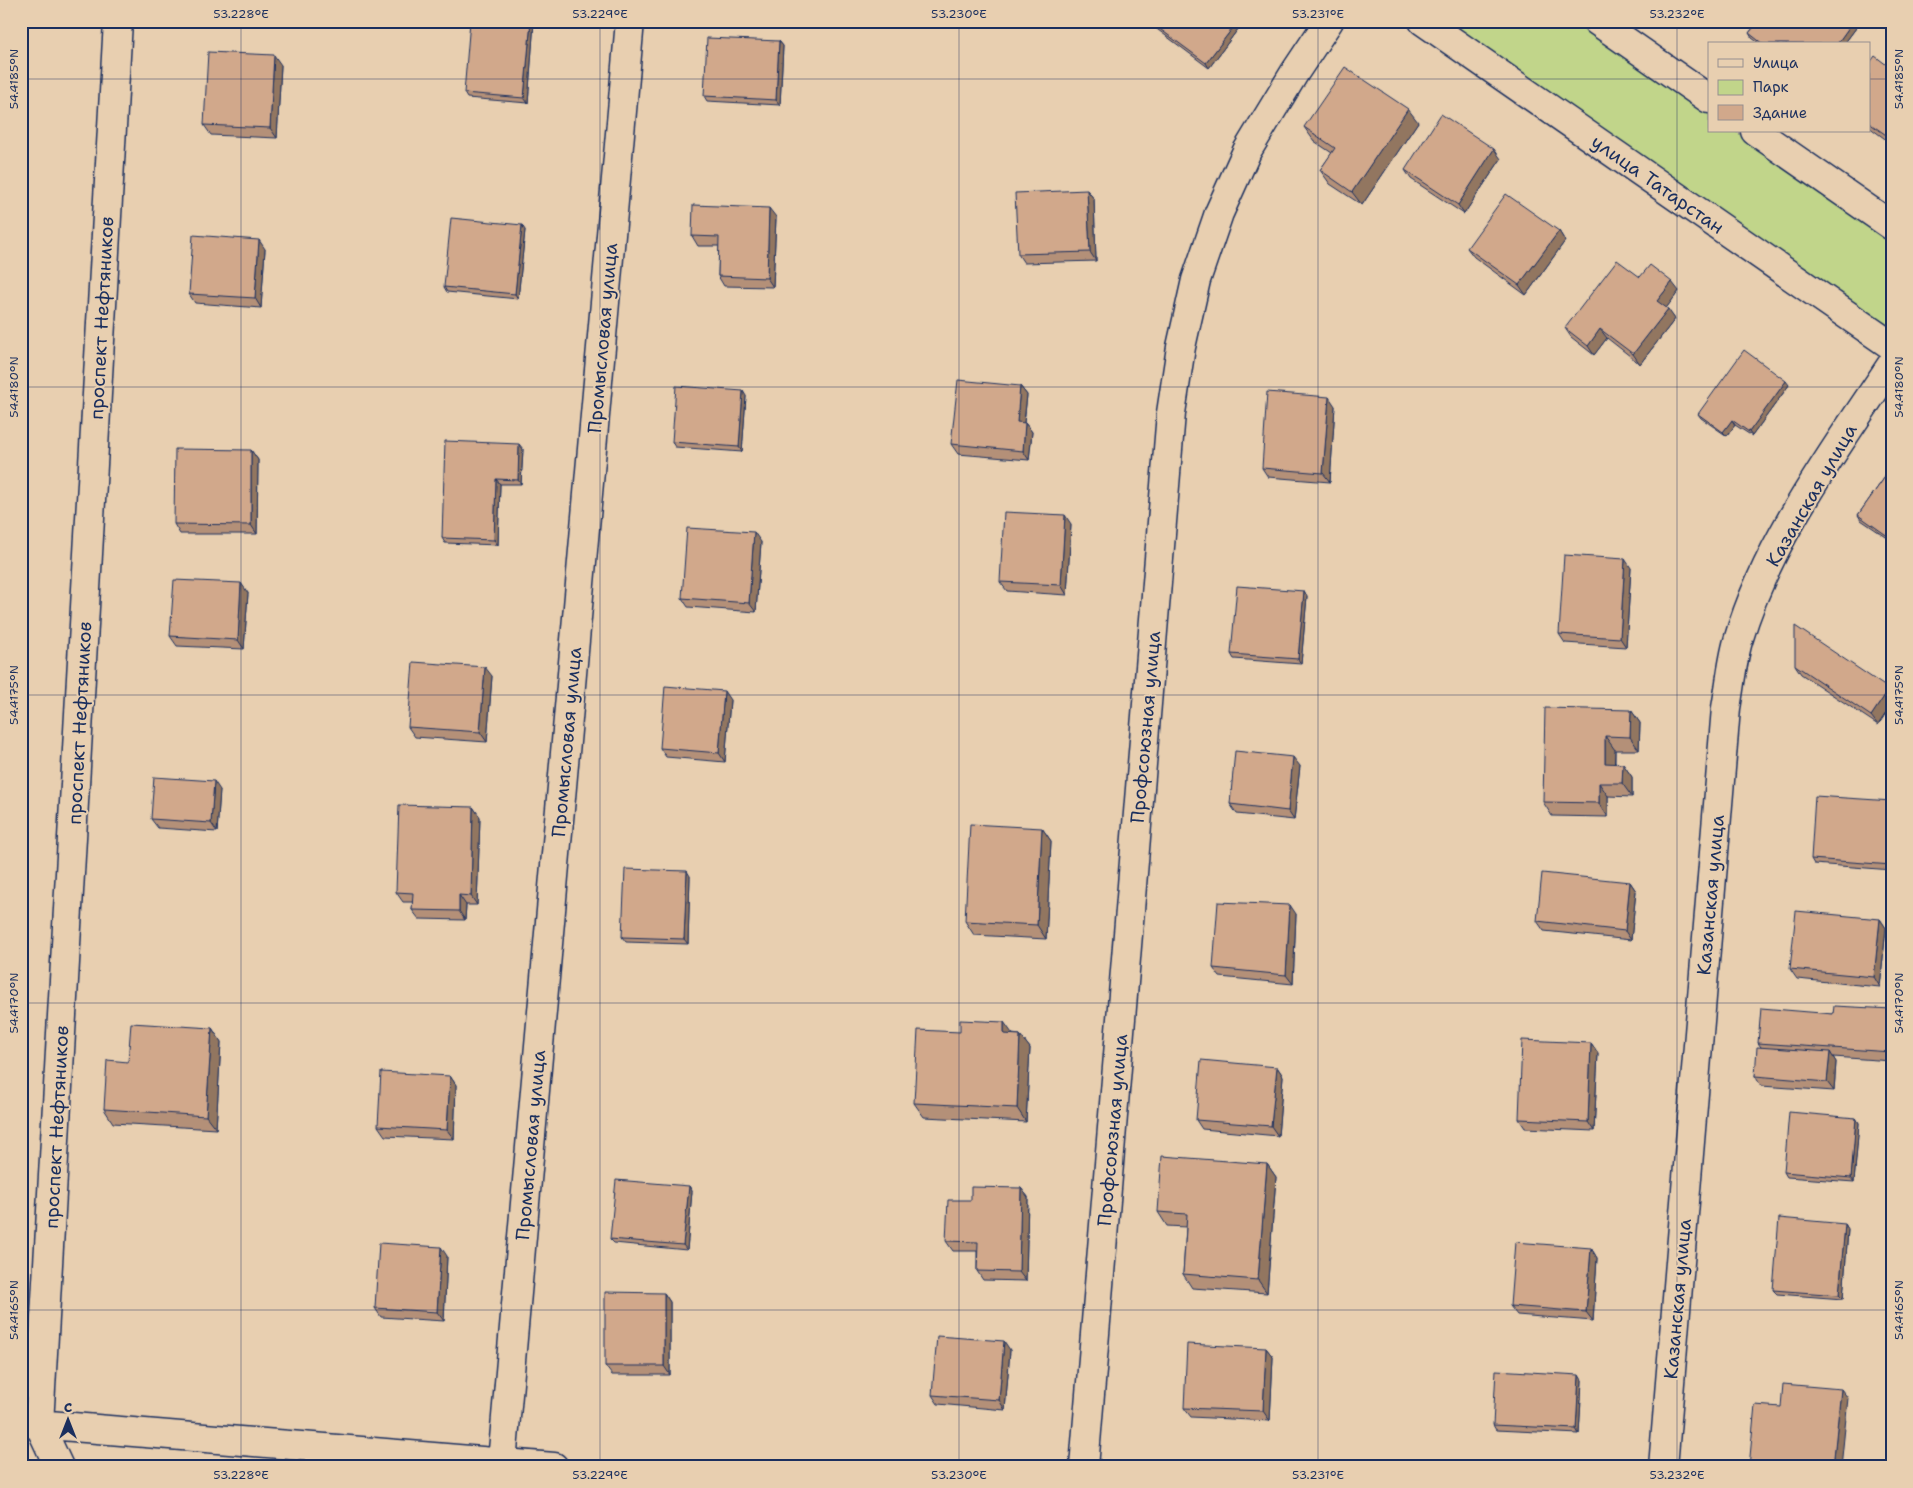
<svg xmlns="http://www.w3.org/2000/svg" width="1913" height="1488" font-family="'Shantell Sans',sans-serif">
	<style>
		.green { fill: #c1d58a; stroke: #6e8274 }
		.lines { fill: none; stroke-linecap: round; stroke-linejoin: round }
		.minor-casing { stroke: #1b2f5e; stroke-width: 31 }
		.minor { stroke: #e8cfb0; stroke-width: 28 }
		.wall { fill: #b49078; stroke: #1b2f5e }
		.shaded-wall { fill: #927661; stroke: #1b2f5e }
		.building { fill: #d1a88b; stroke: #1b2f5e }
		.ticks { fill: none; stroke: #1b2f5e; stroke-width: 1; stroke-opacity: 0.45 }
		.labels { text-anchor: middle; stroke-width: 4; stroke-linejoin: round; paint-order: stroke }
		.street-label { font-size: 19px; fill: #1b2f5e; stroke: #e8cfb0 }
		.neatline { fill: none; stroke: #1b2f5e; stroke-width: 2 }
		.ticks-label { font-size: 12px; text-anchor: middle; fill: #1b2f5e }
	</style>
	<rect width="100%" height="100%" fill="#e8cfb0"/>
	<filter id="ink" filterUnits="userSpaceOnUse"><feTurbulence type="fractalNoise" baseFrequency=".02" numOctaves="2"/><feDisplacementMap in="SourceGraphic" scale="10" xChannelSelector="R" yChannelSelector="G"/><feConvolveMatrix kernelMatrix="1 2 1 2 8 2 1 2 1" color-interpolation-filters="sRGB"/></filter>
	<g filter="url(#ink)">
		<path class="green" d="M1425 21H1574L1709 113V131H1735L1892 238V340Z"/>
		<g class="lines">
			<defs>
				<path id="minor" d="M1423 21 1892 346
					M1597 21 1709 99
					M1755 131 1892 226
					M25 1423 554 1467
					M502 1462 630 21
					M59 1467 39 1424 118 21
					M1084 1467 1171 413 1181 347 1196 280 1219 213 1247 151 1295 72 1329 21
					M1663 1467 1726 708C1730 686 1732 662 1738 641 1767 541 1835 450 1892 364"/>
			</defs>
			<use href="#minor" class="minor-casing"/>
			<use href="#minor" class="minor"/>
		</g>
		<path class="wall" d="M534 21 528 103 467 98 464 93Z
			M1146 21H1244L1209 68Z
			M1755 21H1849L1856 28 1844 44H1760L1752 38 1749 33 1757 23Z
			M779 41 783 46 780 105 707 101 704 96Z
			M1869 64 1892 69V144L1869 127Z
			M281 65 277 138 211 135 204 125Z
			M1418 122 1362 205 1330 184 1320 170 1332 153 1314 141 1304 127Z
			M1501 159 1464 214 1411 179 1405 170Z
			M1087 190 1094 199 1096 261 1024 263 1018 254Z
			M776 217 773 287 724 286 718 276 719 246H698L692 236Z
			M525 230 518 299 447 292 444 287Z
			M1559 231 1565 241 1526 295 1474 257 1467 248Z
			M265 249 261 308 195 303 189 294Z
			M1640 277 1679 291 1666 308 1675 319 1640 364 1607 338 1594 355 1571 337 1565 328Z
			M1789 385 1752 436 1735 425 1727 436 1701 418 1698 414Z
			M1020 386 1027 395 1024 423H1025L1032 432 1029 460 958 454 951 444Z
			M746 396 742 452 675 447 672 442Z
			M1335 406 1330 482 1268 477 1262 468Z
			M523 449 521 484H500L498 545 445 543 442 538Z
			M251 450 258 460 257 534H180L174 524Z
			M1892 467V541L1861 520 1858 515Z
			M1071 524 1067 595 1007 591 1000 582Z
			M761 542 756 612 688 607 682 598Z
			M1631 568 1626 647 1565 643 1559 634Z
			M1304 591 1307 596 1301 664 1234 659 1231 654Z
			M248 593 244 649 177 646 170 636Z
			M1795 665 1889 689 1892 693V704L1878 725 1801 674Z
			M492 676 487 742 415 737 408 727Z
			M730 700 725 762 666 757 660 748Z
			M1631 710 1640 723 1639 750H1615V763L1623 764 1632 777V797L1608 796V817L1552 816 1543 802Z
			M1300 766 1294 820 1237 814 1230 804Z
			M220 790 217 832 158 828 151 819Z
			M1892 801V870L1814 864 1811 859Z
			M473 807 480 817 477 905H466L465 920 419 919 412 910 413 902H403L396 892Z
			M1042 828 1051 841 1046 939 974 935 965 921Z
			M690 876 688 944 626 942 622 937Z
			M1630 882 1636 891 1631 940 1544 931 1537 921Z
			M1296 914 1293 984 1220 977 1213 968Z
			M1880 919 1886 928 1880 987 1797 979 1790 969Z
			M1892 1009V1061L1833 1057 1836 1062 1834 1091 1761 1086 1755 1076 1761 1047 1758 1043 1833 1014Z
			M212 1028 221 1042 216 1129 113 1123 104 1109 128 1062Z
			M1012 1034 1020 1035 1030 1048 1026 1122 924 1117 914 1103Z
			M1591 1043 1598 1053 1594 1131 1525 1128 1519 1119Z
			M1277 1067 1283 1076 1278 1136 1202 1129 1196 1120Z
			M450 1076 456 1085 454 1139 385 1136 378 1126Z
			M1856 1118 1859 1123 1854 1182 1787 1177 1784 1172Z
			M1267 1164 1276 1177 1267 1293 1192 1288 1183 1274 1186 1227 1167 1226 1158 1212Z
			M689 1186 692 1191 687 1250 614 1243 610 1239Z
			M1021 1188 1028 1197 1026 1281 983 1280 977 1271V1251H953L946 1241 971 1200Z
			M1845 1224 1848 1229 1843 1299 1777 1294 1773 1290Z
			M1591 1248 1597 1258 1593 1321 1517 1315 1510 1306Z
			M447 1256 444 1321 381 1317 375 1308Z
			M664 1293 670 1302V1375H612L605 1366Z
			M1266 1348 1273 1357 1270 1421 1191 1417 1184 1408Z
			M1010 1350 1005 1410 938 1404 932 1395Z
			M1582 1380 1579 1434 1496 1430 1493 1425Z"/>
		<path class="shaded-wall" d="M531 21H534L528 103 524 98Z
			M1238 21H1244L1209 68 1206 63Z
			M1852 23 1856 28 1844 44H1837Z
			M779 41 783 46 780 105 776 100Z
			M274 55 281 65 277 138 270 128Z
			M1408 109 1418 122 1362 205 1352 192Z
			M1494 149 1501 159 1464 214 1458 205Z
			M1087 190 1094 199 1096 261 1090 252Z
			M769 208 776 217 773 287 767 278Z
			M522 225 525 230 518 299 515 294Z
			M1559 231 1565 241 1526 295 1519 285Z
			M259 240 265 249 261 308 255 298Z
			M1672 282 1679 291 1664 311 1657 301Z
			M1668 309 1675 319 1640 364 1633 354Z
			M1600 329 1607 338 1594 355 1588 346Z
			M1786 381 1789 385 1752 436 1749 432Z
			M1020 386 1027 395 1023 431 1017 422Z
			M743 391 746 396 742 452 739 447Z
			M1329 397 1335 406 1330 482 1323 473Z
			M1732 420 1735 425 1727 436 1723 432Z
			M1025 423 1032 432 1029 460 1023 451Z
			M519 444 523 449 521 484 518 480Z
			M251 450 258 460 257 534 251 525Z
			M496 479 500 484 498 545 494 540Z
			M1065 515 1071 524 1067 595 1061 585Z
			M754 532 761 542 756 612 749 603Z
			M1625 559 1631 568 1626 647 1620 638Z
			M241 583 248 593 244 649 238 640Z
			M1304 591 1307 596 1301 664 1298 659Z
			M485 667 492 676 487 742 480 732Z
			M1889 689 1892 693V704L1878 725 1871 716Z
			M724 691 730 700 725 762 719 753Z
			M1631 710 1640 723 1639 750 1630 737Z
			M1605 736 1615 750 1614 777 1605 763Z
			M1293 757 1300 766 1294 820 1288 811Z
			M1623 764 1632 777V797L1622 783Z
			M214 781 220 790 217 832 211 823Z
			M1599 783 1608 796V817L1599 803Z
			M473 807 480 817 477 905 471 896Z
			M1042 828 1051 841 1046 939 1037 925Z
			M687 871 690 876 688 944 684 939Z
			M1630 882 1636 891 1631 940 1625 931Z
			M459 895 466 905 465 920 459 911Z
			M1290 905 1296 914 1293 984 1286 975Z
			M1880 919 1886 928 1880 987 1874 977Z
			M1004 1022 1014 1036 1004 1034Z
			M212 1028 221 1042 216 1129 206 1116Z
			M1020 1035 1030 1048 1026 1122 1017 1108Z
			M1591 1043 1598 1053 1594 1131 1588 1122Z
			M1830 1052 1836 1062 1834 1091 1827 1082Z
			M1277 1067 1283 1076 1278 1136 1271 1126Z
			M450 1076 456 1085 454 1139 447 1130Z
			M1856 1118 1859 1123 1854 1182 1851 1178Z
			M1267 1164 1276 1177 1267 1293 1258 1280Z
			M689 1186 692 1191 687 1250 683 1245Z
			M1021 1188 1028 1197 1026 1281 1019 1272Z
			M1845 1224 1848 1229 1843 1299 1839 1295Z
			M441 1247 447 1256 444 1321 437 1312Z
			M1591 1248 1597 1258 1593 1321 1586 1312Z
			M664 1293 670 1302V1375L664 1366Z
			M1004 1341 1010 1350 1005 1410 999 1400Z
			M1266 1348 1273 1357 1270 1421 1263 1411Z
			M1579 1375 1582 1380 1579 1434 1576 1429Z
			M1841 1389 1848 1398 1841 1467H1833Z"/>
		<path class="building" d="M470 21H531L524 98 464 93Z
			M1149 21H1238L1206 63Z
			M1758 21H1849L1852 23 1837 44H1763L1749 33 1758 22Z
			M707 38 779 41 776 100 704 96Z
			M208 52 274 55 270 128 204 125Z
			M1875 56 1892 69V139L1869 123V64Z
			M1345 67 1408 109 1352 192 1320 170 1335 148 1304 127Z
			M1441 114 1494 149 1458 205 1405 170Z
			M1087 190 1090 252 1018 254 1015 193Z
			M1506 194 1559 231 1519 285 1467 248Z
			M693 205 769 208 767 278 718 276 719 237 692 236Z
			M451 218 522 225 515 294 444 287Z
			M193 235 259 240 255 298 189 294Z
			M1617 260 1640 277 1650 265 1672 282 1657 301 1668 309 1633 354 1600 329 1588 346 1565 328Z
			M1744 350 1786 381 1749 432 1732 420 1723 432 1698 414Z
			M958 380 1020 386 1017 422 1025 423 1023 451 951 444Z
			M676 386 743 391 739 447 672 442Z
			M1267 392 1329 397 1323 473 1262 468Z
			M445 441 519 444 518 480 496 479 494 540 442 538Z
			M175 449 251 450V525L174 524Z
			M1892 467V539L1858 515Z
			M1004 512 1065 515 1061 585 1000 582Z
			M687 528 754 532 749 603 682 598Z
			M1564 555 1625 559 1620 638 1559 634Z
			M174 580 241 583 238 640 170 636Z
			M1237 586 1304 591 1298 659 1231 654Z
			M1795 626 1889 689 1871 716 1795 665Z
			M413 662 485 667 480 732 408 727Z
			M665 686 724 691 719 753 660 748Z
			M1545 708 1631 710 1630 737 1605 736V763L1623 764 1622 783H1599V803L1543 802Z
			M1235 751 1293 757 1288 811 1230 804Z
			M154 777 214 781 211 823 151 819Z
			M1815 796 1892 801V865L1811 859Z
			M399 805 473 807 471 896 459 895V911L412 910 413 893 396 892Z
			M970 824 1042 828 1037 925 965 921Z
			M625 869 687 871 684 939 622 937Z
			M1542 873 1630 882 1625 931 1537 921Z
			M1218 902 1290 905 1286 975 1213 968Z
			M1796 911 1880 919 1874 977 1790 969Z
			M1834 1006 1892 1009 1891 1052 1758 1043 1761 1008 1833 1014Z
			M960 1020 1004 1022V1034L1020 1035 1017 1108 914 1103 918 1030 960 1032Z
			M131 1023 212 1028 206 1116 104 1109 107 1060 128 1062Z
			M1522 1040 1591 1043 1588 1122 1519 1119Z
			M1757 1047 1830 1052 1827 1082 1755 1076Z
			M1201 1060 1277 1067 1271 1126 1196 1120Z
			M381 1072 450 1076 447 1130 378 1126Z
			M1789 1112 1856 1118 1851 1178 1784 1172Z
			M1162 1156 1267 1164 1258 1280 1183 1274 1187 1214 1158 1212Z
			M616 1180 689 1186 683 1245 610 1239Z
			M971 1187 1021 1188 1019 1272 977 1271 978 1242 946 1241 948 1200H971Z
			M1779 1218 1845 1224 1839 1295 1773 1290Z
			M1515 1242 1591 1248 1586 1312 1510 1306Z
			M379 1243 441 1247 437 1312 375 1308Z
			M605 1292 664 1293V1366H605Z
			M937 1336 1004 1341 999 1400 932 1395Z
			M1187 1344 1266 1348 1263 1411 1184 1408Z
			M1496 1370 1579 1375 1576 1429 1493 1425Z
			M1783 1384 1841 1389 1833 1467H1749L1755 1405 1781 1407Z"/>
	</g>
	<path class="ticks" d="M241 21V1467M600 21V1467M959 21V1467M1318 21V1467M1677 21V1467M21 79H1709M1869 79H1892M21 387H1892M21 695H1892M21 1003H1892M21 1310H1892"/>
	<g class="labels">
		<g class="street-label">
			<text transform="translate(1658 184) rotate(35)" y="7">улица Татарстан</text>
			<text transform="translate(101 318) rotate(-87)" y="7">проспект Нефтяников</text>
			<text transform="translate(602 338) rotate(-85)" y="7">Промысловая улица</text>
			<text transform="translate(1811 495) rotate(-60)" y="7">Казанская улица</text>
			<text transform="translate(79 723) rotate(-87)" y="7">проспект Нефтяников</text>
			<text transform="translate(1145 727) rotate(-85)" y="7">Профсоюзная улица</text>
			<text transform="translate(566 742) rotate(-85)" y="7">Промысловая улица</text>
			<text transform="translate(1710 895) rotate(-85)" y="7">Казанская улица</text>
			<text transform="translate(56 1127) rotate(-87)" y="7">проспект Нефтяников</text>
			<text transform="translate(1112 1130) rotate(-85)" y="7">Профсоюзная улица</text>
			<text transform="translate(530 1145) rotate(-85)" y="7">Промысловая улица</text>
			<text transform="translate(1677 1299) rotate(-85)" y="7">Казанская улица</text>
		</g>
	</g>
	<rect width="1913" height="1488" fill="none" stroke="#e8cfb0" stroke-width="55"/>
	<rect x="1708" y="42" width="162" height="90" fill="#e8cfb0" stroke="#968f8f"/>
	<rect x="1718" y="59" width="25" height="8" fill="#e8cfb0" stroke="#968f8f"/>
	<text x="1753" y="68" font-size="15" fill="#1b2f5e">Улица</text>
	<rect x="1718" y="80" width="25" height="15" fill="#c1d58a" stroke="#968f8f"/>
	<text x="1753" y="92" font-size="15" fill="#1b2f5e">Парк</text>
	<rect x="1718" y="105" width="25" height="15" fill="#d1a88b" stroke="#968f8f"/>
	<text x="1753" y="118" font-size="15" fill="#1b2f5e">Здание</text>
	<g transform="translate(68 1420)" stroke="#e8cfb0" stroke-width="4" paint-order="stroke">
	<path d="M0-4L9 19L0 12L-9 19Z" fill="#1b2f5e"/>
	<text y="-8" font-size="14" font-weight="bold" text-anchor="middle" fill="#1b2f5e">С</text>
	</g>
	<rect x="28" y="28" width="1858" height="1432" class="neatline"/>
	<g class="ticks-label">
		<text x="241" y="18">53.228°E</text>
		<text x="600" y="18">53.229°E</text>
		<text x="959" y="18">53.230°E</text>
		<text x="1318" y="18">53.231°E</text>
		<text x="1677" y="18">53.232°E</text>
		<text transform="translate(14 79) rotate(-90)" y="4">54.4185°N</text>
		<text transform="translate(1899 79) rotate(-90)" y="4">54.4185°N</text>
		<text transform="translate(14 387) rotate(-90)" y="4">54.4180°N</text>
		<text transform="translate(1899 387) rotate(-90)" y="4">54.4180°N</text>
		<text transform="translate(14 695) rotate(-90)" y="4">54.4175°N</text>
		<text transform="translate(1899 695) rotate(-90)" y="4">54.4175°N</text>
		<text transform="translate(14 1003) rotate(-90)" y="4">54.4170°N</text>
		<text transform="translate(1899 1003) rotate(-90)" y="4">54.4170°N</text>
		<text transform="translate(14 1310) rotate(-90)" y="4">54.4165°N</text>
		<text transform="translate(1899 1310) rotate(-90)" y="4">54.4165°N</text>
		<text x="241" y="1479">53.228°E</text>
		<text x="600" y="1479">53.229°E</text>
		<text x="959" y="1479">53.230°E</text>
		<text x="1318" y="1479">53.231°E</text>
		<text x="1677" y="1479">53.232°E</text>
	</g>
</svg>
